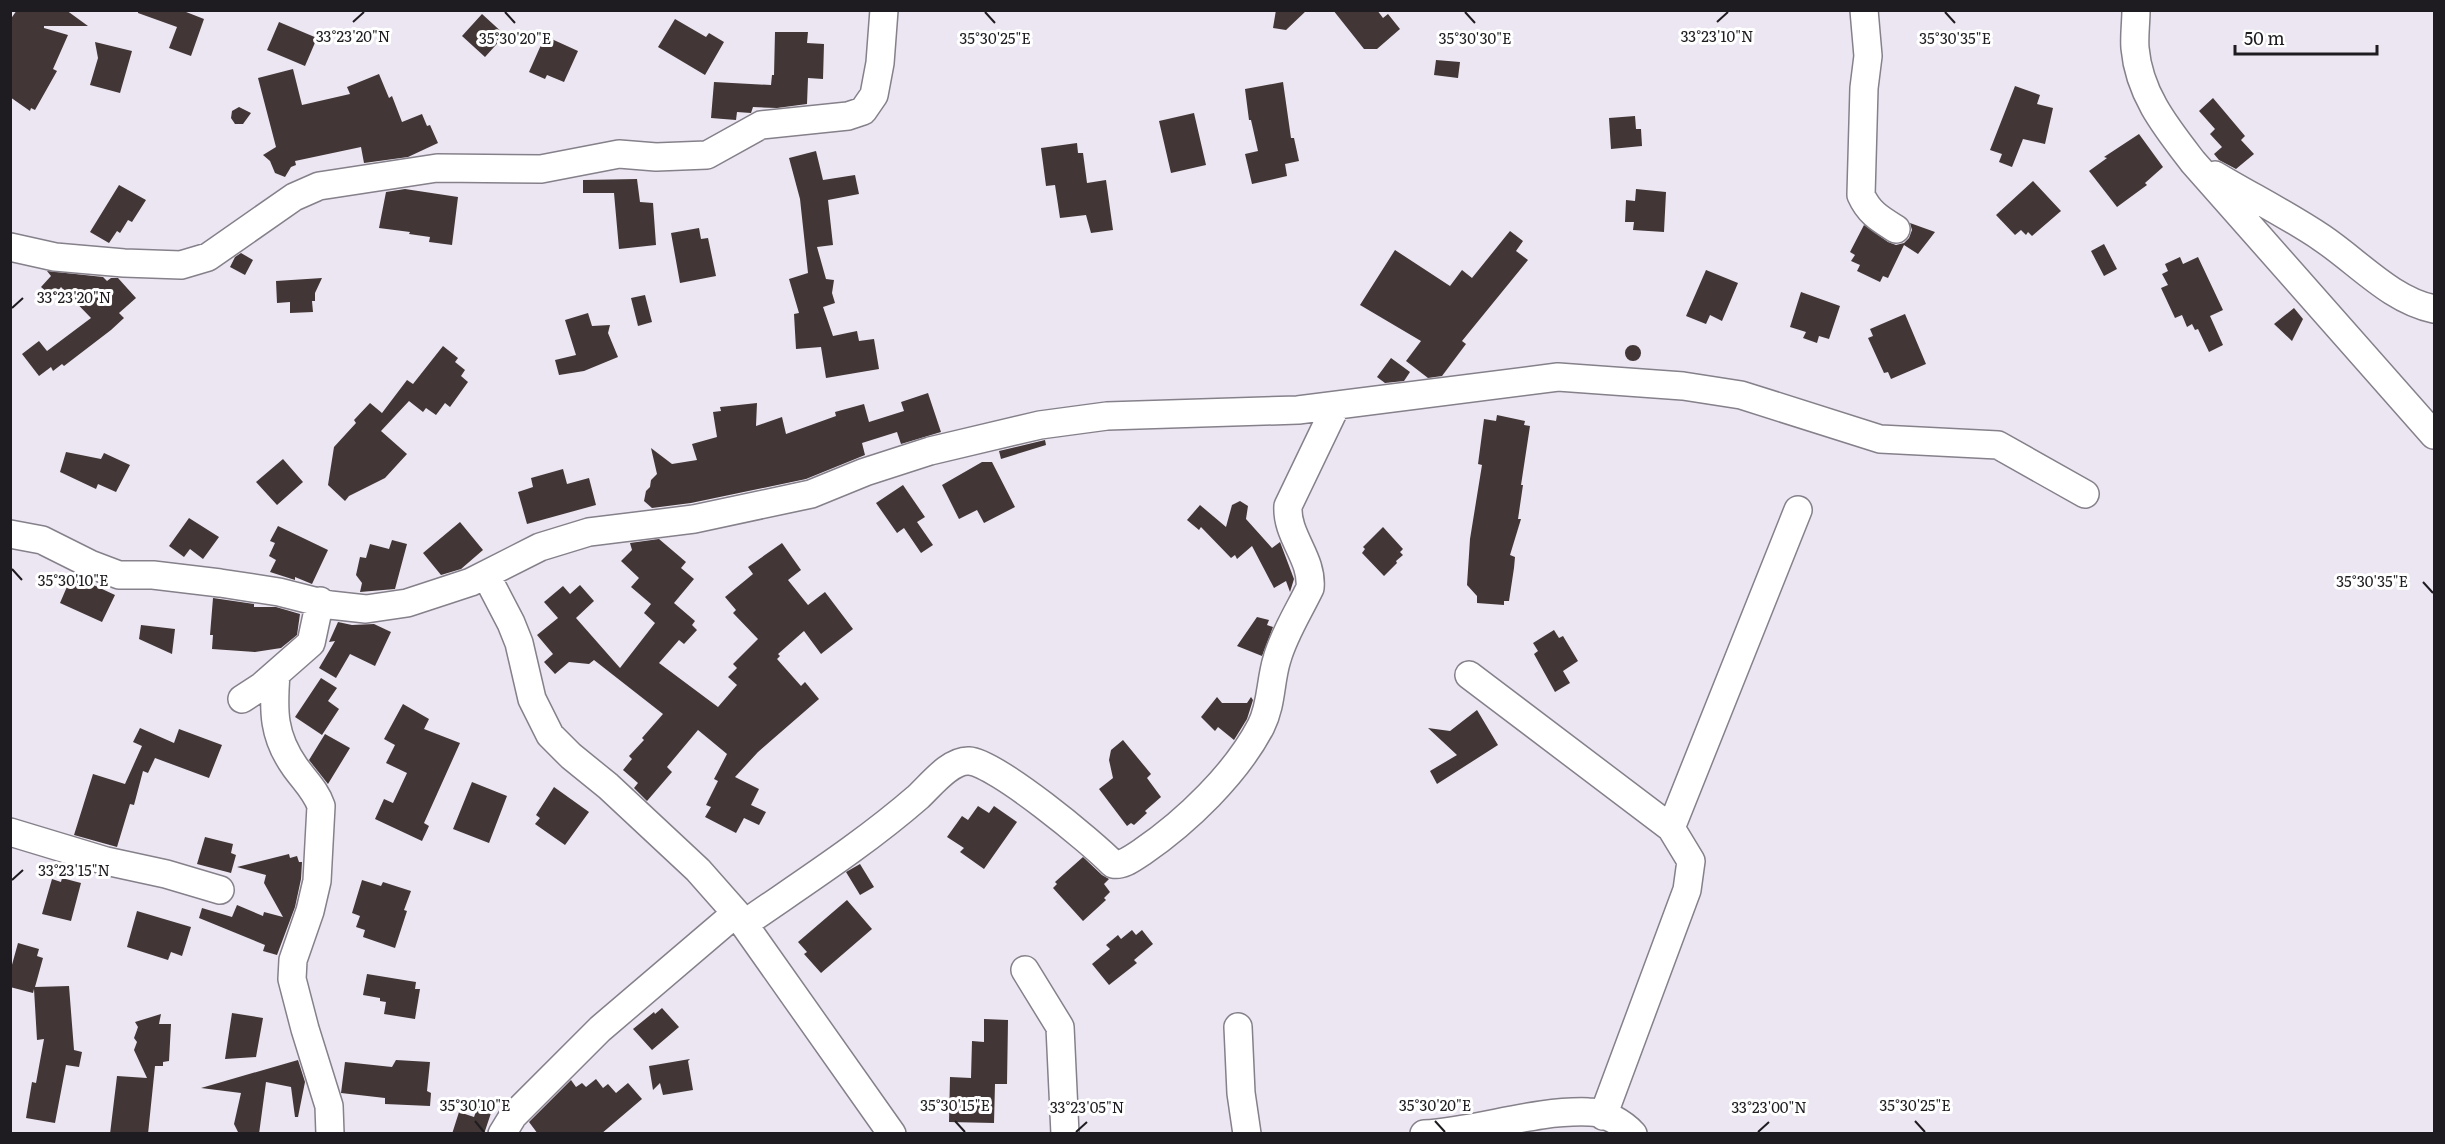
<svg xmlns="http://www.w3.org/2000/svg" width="2445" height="1144" font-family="Literata,serif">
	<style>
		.building { fill: #423736 }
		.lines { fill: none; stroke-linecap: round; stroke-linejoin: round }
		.minor-casing { stroke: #85808a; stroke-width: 30 }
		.minor { stroke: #fff; stroke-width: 27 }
		.ticks { fill: none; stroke: #1e1c20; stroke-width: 2 }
		.ticks-label { font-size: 15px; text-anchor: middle; fill: #1e1c20; stroke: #fff; stroke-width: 6; stroke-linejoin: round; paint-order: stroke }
	</style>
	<rect width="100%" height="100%" fill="#ebe6f2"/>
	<path class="building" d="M17 10H66L88 26H44V28L68 35 53 69 57 71 35 110 31 108 30 111 10 97V20Z
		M138 10H181L204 19 191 56 169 48 177 27 138 13Z
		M1276 10H1307L1286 30 1273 28Z
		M1333 10H1377L1383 18 1388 14 1400 29 1377 49H1364Z
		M482 14 505 35 485 57 462 36Z
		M675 19 706 37 709 33 724 42 705 75 658 47Z
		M279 22 317 38 305 66 267 50Z
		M775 32H808L807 43 824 44 823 79 808 78 807 104 777 108 753 107 751 113 737 112 736 120 711 118 714 82 771 85 772 75H774Z
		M545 36 578 51 564 82 547 75 545 79 529 72Z
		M95 42 132 51 120 93 90 85 98 58Z
		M1436 60 1460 62 1458 78 1434 75Z
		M293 69 302 105 350 94 347 87 379 74 389 98 392 96 402 122 422 114 427 126 430 125 438 143 408 157 364 163 361 147 295 161 296 165 291 167 285 177 275 173 270 161 263 155 276 147 258 78Z
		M1283 82 1291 138H1294L1299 161 1285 164 1287 176 1252 184 1245 154 1258 151 1251 120H1249L1245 89Z
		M2015 86 2040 95 2037 104 2053 108 2045 144 2023 139 2012 167 1999 162 2002 154 1990 150Z
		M2213 98 2245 136 2241 140 2254 154 2236 169 2219 160 2214 154 2222 147 2210 134 2215 129 2199 111Z
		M239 107 251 113 243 124H235L231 118 232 111Z
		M1194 113 1206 165 1171 173 1159 121Z
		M1635 116 1636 129H1641L1642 146 1611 149 1609 118Z
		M2139 134 2163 167 2145 183 2147 185 2117 207 2089 171 2107 158 2104 157Z
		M1077 143 1078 153H1083L1087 183 1106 180 1113 230 1091 233 1086 215 1060 218 1055 185 1046 186 1041 148Z
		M816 151 823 180 855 175 859 194 828 200 833 245 817 247 826 279 834 280 832 293 835 303 823 307 833 336 857 331 859 341 874 339 879 369 826 378 821 347 796 349 794 314 799 313 789 279 808 273 800 199 789 158Z
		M637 179 640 202 653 203 656 245 619 249 614 193H583V180Z
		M2033 181 2061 211 2032 236 2028 232 2026 235 2021 230 2015 235 1996 215Z
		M119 185 146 200 132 222 128 220 120 233 117 231 109 243 90 232Z
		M405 189 458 197 452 245 429 242 430 237 409 234 410 232 379 228 386 192Z
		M1636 189 1666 192 1664 232 1633 230 1634 222H1625L1626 200 1635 201Z
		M1910 223 1935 232 1918 254 1904 245 1888 278 1883 276 1880 282 1857 271 1860 265 1851 261 1855 255 1850 252 1864 225 1888 242 1896 245 1904 243 1909 238 1912 230Z
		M699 228 701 239 708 238 716 276 680 283 671 233Z
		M1510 231 1523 241 1516 251 1528 260 1462 341 1466 344 1442 376 1428 378 1406 361 1421 341 1360 305 1395 250 1450 286 1462 270 1472 278Z
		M2104 244 2117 269 2104 276 2091 251Z
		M241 253 253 260 245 275 230 267 235 257Z
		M2180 257 2183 264 2198 257 2223 310 2210 316 2223 345 2209 352 2198 329 2195 330 2192 324 2187 327 2182 315 2175 318 2161 288 2168 285 2162 274 2168 271 2165 264Z
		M1706 270 1738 283 1722 321 1710 315 1706 324 1686 316Z
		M47 271 103 277 107 281 111 278H118L136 298 119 313 124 318 111 330 64 366 62 364 53 371 51 367 39 376 22 354 39 341 47 351 91 318 61 287 53 297 41 287 51 276Z
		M322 278 315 293V301H312L313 312 290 313V302L277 303 276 281Z
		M1801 292 1840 306 1829 339 1819 336 1817 343 1803 338 1806 332 1790 327Z
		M645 295 652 322 638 326 631 298Z
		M2294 308 2303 319 2292 341 2274 324Z
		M588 313 592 326 610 325 608 333 618 357 584 371 559 375 555 360 576 355 565 320Z
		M1905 314 1926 364 1891 379 1888 372 1884 373 1868 338 1873 336 1870 329Z
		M1625 353a8 8 0 1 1 16 0a8 8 0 1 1-16 0Z
		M443 346 458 358 455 362 465 370 461 376 468 382 450 407 445 403 436 415 426 408 423 412 409 401 381 431 407 454 385 478 349 496 345 501 328 485 334 447 356 423 354 420 370 403 382 413 407 380 413 384Z
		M1391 358 1410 372 1404 381 1385 383 1377 377Z
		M928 393 941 432 901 444 897 432 862 443 865 455 806 479 691 503 652 508 644 501 646 491 650 487 651 480 657 474 651 448 672 464 697 460 692 444 717 437 713 412 721 411 720 407 757 403 756 426 782 417 786 434 836 416 835 412 864 404 869 422 904 411 901 402Z
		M1497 415 1525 421 1524 425 1530 426 1521 485H1523L1518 519H1521L1510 555 1515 557 1514 568 1509 601H1504V605L1477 603V596L1467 585 1470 539 1482 465 1478 464 1484 419 1496 421Z
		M1045 440 1046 445 1001 459 999 451Z
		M66 452 101 459 104 453 130 465 116 492 98 484 96 489 60 472Z
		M283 459 303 482 277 505 256 482Z
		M982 462H992L1015 507 984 523 977 510 959 519 942 485Z
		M563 469 567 484 589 478 596 505 527 524 518 492 533 487 531 478Z
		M903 485 925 517 917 522 933 545 921 553 904 528 897 533 876 503Z
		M1240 501 1248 506 1246 519 1272 548 1280 542 1294 579 1290 592 1286 581 1274 588 1252 546 1237 559 1235 555 1231 558 1201 527 1199 530 1187 520 1200 505 1226 527 1232 505Z
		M189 518 219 537 203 559 190 549 184 557 169 546Z
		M460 522 483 550 461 569 441 575 423 553Z
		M278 526 328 550 312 584 295 577V580L270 572 276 560 269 556 275 543 270 541Z
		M1383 527 1403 549 1400 552 1403 555 1396 561 1397 563 1384 576 1362 553 1365 549 1363 547Z
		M659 539 686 562 681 568 694 579 674 603 695 621 692 625 697 630 684 644 679 640 659 663 718 707 737 685 728 677 737 668 733 664 758 639 733 613 736 610 725 597 753 574 748 567 782 543 801 570 788 580 808 605 825 592 853 629 821 654 804 631 778 654 780 656 777 659 801 686 805 682 819 699 758 752 735 777 759 789 751 805 766 812 759 825 744 818 736 833 705 817 711 807 706 805 718 781 714 779 727 754 698 730 667 767 672 772 647 801 634 788 638 783 623 770 632 759 629 756 644 740 642 738 663 714 594 660 589 664 569 662 555 674 544 662 553 654 537 635 558 618 544 602 563 586 570 594 580 585 594 601 576 618 620 668 655 623 644 613 651 604 631 587 639 578 621 561 632 550 630 543Z
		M392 540 407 544 395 589 360 592 362 583 356 575 360 557 366 558 370 544 389 549Z
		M72 575 115 595 102 622 60 603Z
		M213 598 254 604V607H276L300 614 297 635 281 648 255 652 212 649 213 635H210Z
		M1257 617 1269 620 1267 625 1273 627 1262 656 1237 646Z
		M338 622 352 625 374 624 391 632 375 666 350 654 336 678 319 668 335 641 329 642Z
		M141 625 175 629 172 654 139 639Z
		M1554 630 1559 638 1563 636 1578 661 1563 671 1570 683 1555 692 1534 654 1538 651 1533 643Z
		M321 678 337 688 328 701 339 709 322 735 295 717Z
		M1217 697 1222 703H1247L1251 697 1253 700 1247 719 1234 740 1218 727 1215 731 1201 717Z
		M403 704 429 719 424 729 460 743 424 823 429 826 422 841 375 819 384 799 393 803 407 773 386 763 395 745 384 739Z
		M1477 710 1498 745 1437 784 1430 771 1457 755 1428 728 1450 731Z
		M140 728 174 743 179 729 222 745 209 778 155 758 148 773 143 771 134 805 130 804 117 847 74 835 93 774 125 784 142 746 133 742Z
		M325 734 350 748 328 784 309 760Z
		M1123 740 1151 774 1147 778 1161 797 1145 811 1147 813 1134 825 1131 823 1127 826 1099 789 1113 778 1109 760 1111 750Z
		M472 782 507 796 489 843 453 829Z
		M554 787 589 812 565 845 535 824 540 818 536 815Z
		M978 806 989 813 994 806 1017 822 984 869 960 852 964 848 947 837 962 816 968 820Z
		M205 837 233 844 231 853 236 855 231 873 197 864Z
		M289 854 290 858 297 856 299 862H302L301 879 295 907 277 955 263 951 265 945 199 918 202 908 232 917 237 905 263 916 264 912 283 917 264 883 266 875 237 867Z
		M1083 857 1102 875 1109 879 1104 884 1110 892 1104 898 1106 900 1083 921 1053 888 1057 884 1055 882Z
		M860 864 874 887 860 895 846 872Z
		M62 878 81 883 71 921 42 914 52 879 61 882Z
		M362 880 381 886 383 882 411 891 404 910 407 911 395 948 363 937 365 930 356 927 360 916 352 913Z
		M847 900 872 929 821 973 804 954 807 952 798 942Z
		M137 911 191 927 182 956 171 952 168 960 127 947Z
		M1132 930 1136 935 1142 930 1153 944 1134 960 1137 963 1109 985 1092 964 1110 949 1106 945 1118 935 1121 939Z
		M18 943 39 949 37 956 43 958 35 987 69 986 74 1050 82 1052 79 1067 66 1065 55 1123 26 1118 32 1082 36 1083 44 1039 37 1040 34 989 33 993 10 987V972Z
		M367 974 416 982 415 989H420L415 1019 384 1014 386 1002 380 1001V998L363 995Z
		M662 1008 679 1027 652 1050 633 1029 654 1012 655 1014Z
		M232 1013 263 1018 256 1057 225 1059Z
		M161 1014 159 1024H171L169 1061 163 1062V1066H155L148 1134H110L117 1076 147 1078 134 1050 137 1042 134 1038 138 1027 135 1022Z
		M984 1019 1008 1020 1007 1084H995L994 1123 949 1122 950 1077 971 1078 972 1041 984 1042Z
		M690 1059 688 1061 693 1090 663 1095 660 1083 653 1090 649 1066Z
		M298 1060 305 1082 298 1117H295L291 1087 266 1082 259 1134 238 1132 234 1124 241 1093 201 1088Z
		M396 1060 430 1062 427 1091 431 1093 430 1106 385 1104V1098L341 1093 345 1062 392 1067Z
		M596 1079 603 1088 608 1084 616 1093 628 1083 642 1099 601 1134H538L529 1122 571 1080 576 1087 582 1083 586 1087Z
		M478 1106 492 1110 484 1134H452L459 1112 474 1117Z"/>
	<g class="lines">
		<defs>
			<path id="minor" d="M1864 10 1868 56 1864 88 1861 195C1869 213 1880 219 1896 229
				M2136 10C2136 23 2134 36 2135 48 2139 94 2166 127 2193 162L2434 435
				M2215 175C2250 196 2288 215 2322 238 2359 263 2391 300 2434 309
				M10 247 55 257 124 263 181 265 208 257 294 197 319 186 437 168 541 169 619 154 656 157 707 155 761 125 848 116 863 111 874 95 880 63 884 10
				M10 534 42 540 90 564 119 575H153L220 583 279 592 330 605 366 609 407 603 471 582 540 547 589 532 694 519 811 494 865 472 930 451 1040 425 1107 416 1298 410 1558 377 1683 386 1741 395 1880 439 1998 445 2085 494
				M486 575 511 623 519 643 532 699 550 735 571 756 608 786 698 870 736 913 892 1134
				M276 674C273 711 273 736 295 767 305 781 316 791 321 806L317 881 310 911 293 960 292 979 305 1029 329 1106 330 1134
				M1469 675 1671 828 1691 861 1687 890 1603 1116
				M242 699 262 686 311 643 320 601
				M1671 828 1798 510
				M10 832 106 861 166 874 220 890
				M744 924C803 883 864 844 918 797 931 785 950 760 969 761 995 762 1093 843 1113 864 1123 866 1134 857 1142 852 1186 822 1236 774 1261 726 1272 704 1270 681 1277 659 1284 634 1299 611 1310 588 1313 558 1286 536 1288 506L1336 406
				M1025 970 1060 1027 1065 1134
				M1238 1027 1241 1093 1247 1134
				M502 1134 513 1116 600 1029 736 913
				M1424 1134C1479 1131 1533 1110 1589 1112 1604 1112 1623 1123 1633 1134"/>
		</defs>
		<use href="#minor" class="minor-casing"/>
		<use href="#minor" class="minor"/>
	</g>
	<path class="ticks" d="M505 12 515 23M985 12 995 23M1465 12 1475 23M1945 12 1955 23M353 22 364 12M1717 22 1728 12M12 308 23 298M12 569 22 580M2423 582 2433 593M12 880 23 870M475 1121 484 1132M955 1121 965 1132M1435 1121 1445 1132M1915 1121 1925 1132M1076 1132 1087 1122M1758 1132 1769 1122"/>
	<g class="ticks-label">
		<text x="353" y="42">33°23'20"N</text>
		<text x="1717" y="42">33°23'10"N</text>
		<text x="515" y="44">35°30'20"E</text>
		<text x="1955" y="44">35°30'35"E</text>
		<text x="995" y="44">35°30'25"E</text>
		<text x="1475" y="44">35°30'30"E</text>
		<text x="74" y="303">33°23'20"N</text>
		<text x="73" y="586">35°30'10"E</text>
		<text x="2372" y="587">35°30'35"E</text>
		<text x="74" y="876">33°23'15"N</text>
		<text x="475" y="1111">35°30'10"E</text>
		<text x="955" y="1111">35°30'15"E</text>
		<text x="1435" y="1111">35°30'20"E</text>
		<text x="1915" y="1111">35°30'25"E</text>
		<text x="1087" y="1113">33°23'05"N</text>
		<text x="1769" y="1113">33°23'00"N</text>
	</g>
	<rect width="2445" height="1144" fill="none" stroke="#1e1c20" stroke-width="24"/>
	<path d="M2235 45v9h142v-9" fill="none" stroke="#1e1c20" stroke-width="3"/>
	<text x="2244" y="45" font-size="18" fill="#1e1c20" stroke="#ffffff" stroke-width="4.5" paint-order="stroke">50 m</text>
</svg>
